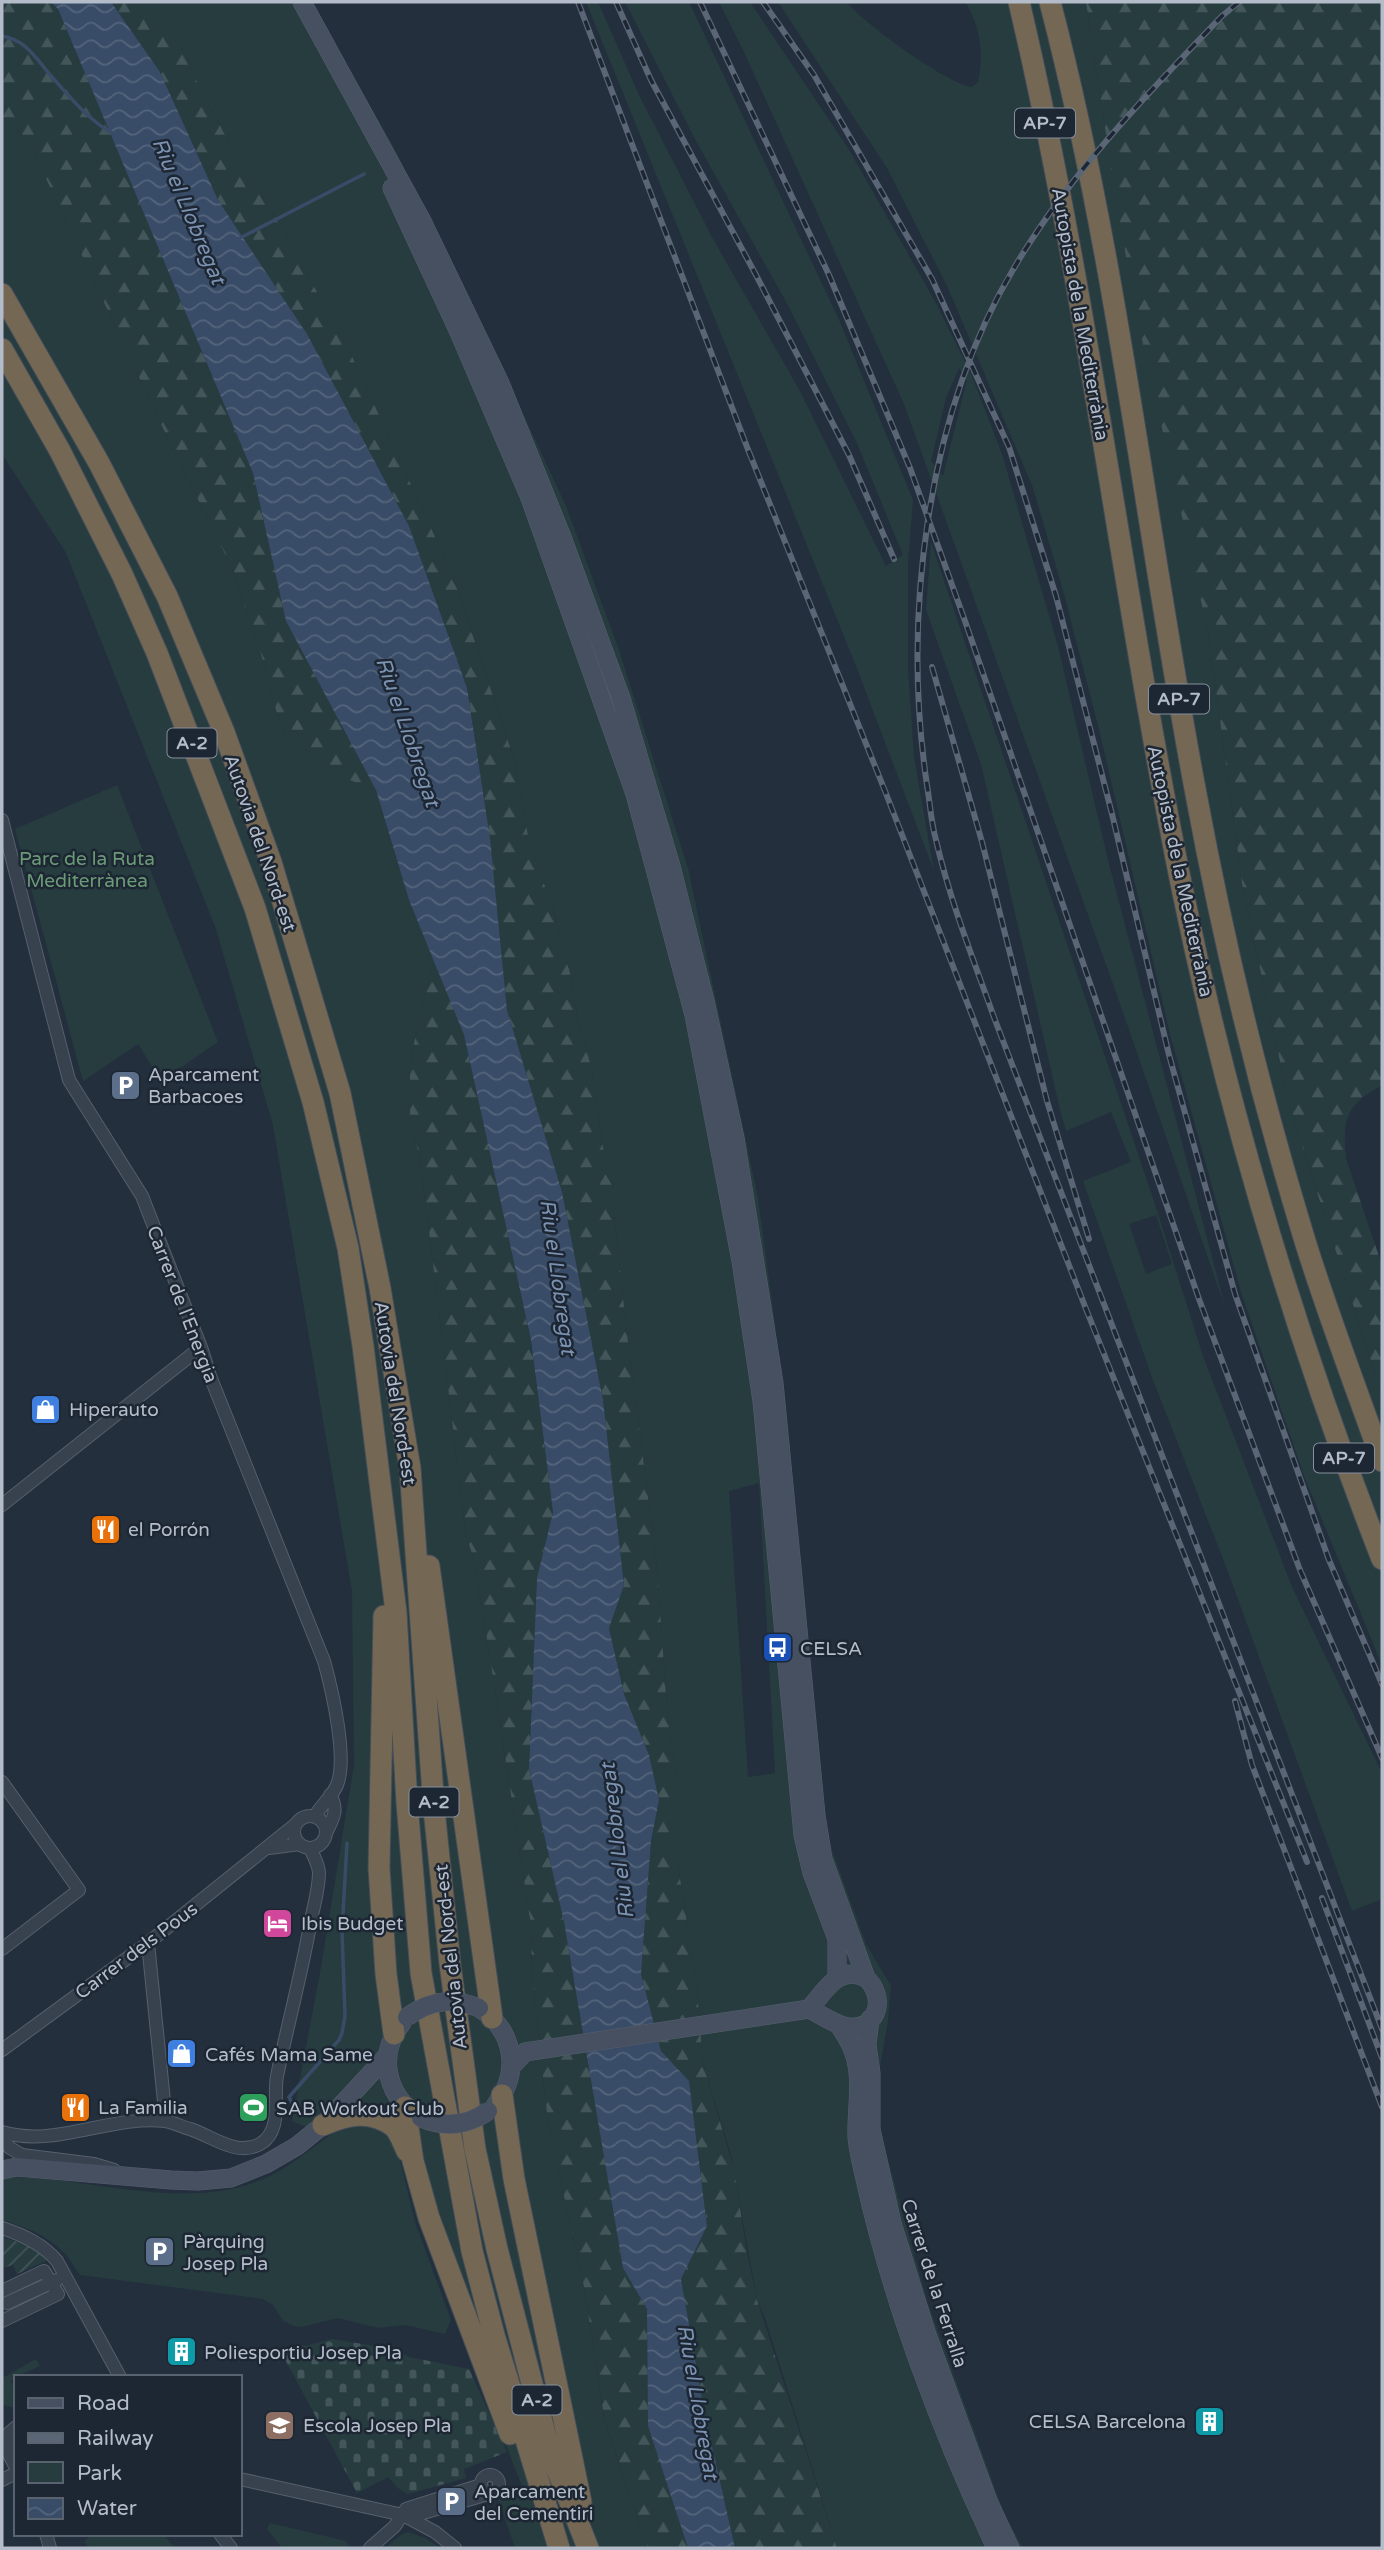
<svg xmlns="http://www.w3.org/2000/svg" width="1384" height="2550" font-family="'Varela Round',sans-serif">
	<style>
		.green { fill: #263c3f; fill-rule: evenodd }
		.forest { fill: url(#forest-firs) }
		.cemetery { fill: url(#cemetery-stones) }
		.garden { fill: url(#garden-furrows) }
		.water { fill: url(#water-waves) }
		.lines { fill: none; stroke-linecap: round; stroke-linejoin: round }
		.stream { stroke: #394c67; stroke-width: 3.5 }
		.street-casing { stroke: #565f6c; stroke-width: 14 }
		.secondary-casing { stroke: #565f6c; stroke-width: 19 }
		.highway-casing { stroke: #434c59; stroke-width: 23 }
		.street { stroke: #38414e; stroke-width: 12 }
		.secondary { stroke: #465061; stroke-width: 18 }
		.highway { stroke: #746855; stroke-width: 21 }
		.rail-casing { stroke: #5a6575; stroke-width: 6 }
		.rail { stroke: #1d2633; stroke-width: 3.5; stroke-dasharray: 10; stroke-linecap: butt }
		.secondary-bridge-casing { stroke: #565f6c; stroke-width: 19; stroke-linecap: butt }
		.secondary-bridge { stroke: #465061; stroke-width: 18 }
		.labels { text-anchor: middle; stroke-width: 5; stroke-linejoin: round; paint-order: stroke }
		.shield { fill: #1d2633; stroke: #878f9c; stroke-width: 2 }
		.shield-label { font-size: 18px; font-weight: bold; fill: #b4bcc9 }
		.street-label { font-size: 19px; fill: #b4bcc9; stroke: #1d2633 }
		.park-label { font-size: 19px; fill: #6b9a76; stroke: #1d2633 }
		.poi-label { font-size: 19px; fill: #b4bcc9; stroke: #1d2633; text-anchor: start }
		.water-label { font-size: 21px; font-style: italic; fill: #7c92b1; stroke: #1d2633 }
	</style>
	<defs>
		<pattern id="forest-firs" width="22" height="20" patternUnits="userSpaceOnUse" patternTransform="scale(1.75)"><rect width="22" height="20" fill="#263c3f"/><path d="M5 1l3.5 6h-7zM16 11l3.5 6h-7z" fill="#435659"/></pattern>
		<pattern id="cemetery-stones" width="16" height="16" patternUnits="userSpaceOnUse" patternTransform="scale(1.75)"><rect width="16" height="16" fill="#263c3f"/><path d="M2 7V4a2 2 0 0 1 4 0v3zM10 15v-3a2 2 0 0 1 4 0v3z" fill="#435659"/></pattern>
		<pattern id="garden-furrows" width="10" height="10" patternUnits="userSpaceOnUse" patternTransform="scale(1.75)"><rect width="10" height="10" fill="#263c3f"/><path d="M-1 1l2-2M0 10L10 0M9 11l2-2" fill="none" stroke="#435659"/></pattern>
		<pattern id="water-waves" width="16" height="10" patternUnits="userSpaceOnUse" patternTransform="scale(1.75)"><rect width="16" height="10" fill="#394c67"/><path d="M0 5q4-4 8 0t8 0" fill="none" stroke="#53647b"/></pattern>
	</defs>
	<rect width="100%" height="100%" fill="#242f3e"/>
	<path class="green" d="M146 2H311L392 144 476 313 566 506 619 650 688 868 758 1198 782 1377 802 1567 825 1831 866 1944 891 1986 888 2021 873 2106 927 2301 1005 2516 1023 2548H837L765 2318 757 2300 731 2155 703 2064 697 1988 676 1852V1779L667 1709 657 1566 628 1342 614 1216V1188L602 1143 592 1069 578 1023 571 977 554 912 529 841 515 762 453 576 350 352 284 232 233 150 199 86 185 53ZM759 1483 775 1773 748 1777 729 1491Z
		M586 2H598L639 95 713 239 800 391 886 566 903 555 856 441 790 309 696 141 625 2H689L840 322 913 500 908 563V669L914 757 934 871 856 666Z
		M719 2H750L848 148 937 305 972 376 1002 454 1058 646 1108 860 1225 1307 1118 998 904 404 744 52ZM959 368 967 380 943 476 931 461 946 398Z
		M778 2H847C862 22 947 84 972 87L978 82C984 53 981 27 965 2H1086L1111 168 1208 632 1243 890 1290 1108 1382 1395V1665L1304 1476 1241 1292 1170 1034 1098 725 1062 587 1033 488 948 288 887 168Z
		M2 116 20 133 33 151 168 439 230 564 259 647 277 714 291 748 328 772 376 790 409 900 434 960 414 1043 410 1070V1122L420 1158 466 1535 474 1560 489 1652 531 1926 532 1975 548 2123 584 2287 604 2418 648 2548H515L498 2498 524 2491 417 2220 396 2139 387 2131 400 2160 415 2222 451 2320 445 2334 405 2325 378 2328 338 2318 302 2327 294 2326 283 2321 273 2305 263 2299 80 2275C75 2269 72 2262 67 2256 50 2236 26 2227 2 2220V2177C83 2175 177 2211 256 2182 288 2170 305 2152 332 2134L326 2136 292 2121 321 1967 354 1765 352 1591 273 1125 216 929 66 553 2 454Z
		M931 542 1154 1201 1203 1356 1292 1587 1382 1773V1899L1352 1911 1225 1564 1153 1380 1083 1181 1131 1162 1111 1112 1066 1131 1061 1114 981 764 926 610ZM1156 1215 1172 1264 1146 1274 1129 1224Z
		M117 785 218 1042 161 1081 138 1044 83 1081 15 829Z
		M36 2359 40 2366 16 2377 11 2381 16 2390V2408L2 2405V2378Z
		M270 2523 346 2541 349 2548H282L267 2529Z
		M409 2532 427 2539 440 2548H385L402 2534Z
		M92 2534H164L174 2548H95L87 2546 84 2542Z"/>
	<path class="forest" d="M2 2H51L58 9 253 473 286 621 376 790 328 772 291 748 277 714 259 647 230 564 168 439 33 151 20 133 2 116Z
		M111 2H146L185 53 199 86 233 150 284 232 350 352 453 576 515 762 529 841 554 912 571 977 578 1023 592 1069 602 1143 614 1188V1216L628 1342 657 1566 667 1709 676 1779V1852L697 1988 703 2064 734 2169 747 2253 757 2300 837 2548H735L705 2415 681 2279 707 2226 689 2081 661 2051 641 1974 651 1841 659 1800 649 1755 624 1694 609 1627 624 1585 603 1400 562 1192 507 1010 490 838 467 688 409 526 307 334 218 200 160 72Z
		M1086 2H1382V1085C1346 1105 1342 1118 1346 1159L1382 1265V1395L1290 1108 1243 890 1208 632 1134 304 1111 168Z
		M434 960 464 1035 531 1341 553 1512 537 1578 529 1769 564 1922 623 2268 647 2309 648 2426 688 2548H648L604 2417 584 2287 548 2123 532 1975 531 1926 489 1652 474 1560 466 1535 420 1158 410 1122V1070L414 1043Z"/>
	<path class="cemetery" d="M332 2339 393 2349 409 2357 469 2369 507 2452 464 2469 466 2478 408 2494 398 2488 388 2477 357 2493 281 2352Z"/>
	<path class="garden" d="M2 2237C18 2242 37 2247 48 2260L17 2274 13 2265 3 2268Z"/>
	<path class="water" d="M51 2H111L160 72 218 200 307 334 409 526 467 688 490 838 507 1010 562 1192 603 1400 624 1585 609 1628 624 1694 649 1755 659 1800 651 1841 641 1974 661 2051 689 2081 707 2226 681 2279 705 2415 735 2548H688L648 2426 647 2309 623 2268 564 1922 529 1769 537 1578 553 1512 531 1340 464 1035 409 900 376 790 286 621 253 473 58 9Z"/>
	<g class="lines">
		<path class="stream" d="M2 36C27 40 37 60 52 77 70 97 90 122 114 134
			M238 239 364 174
			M293 2105 289 2097 339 2040 342 2033 345 2016 342 1931 347 1843"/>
		<defs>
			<path id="street" d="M2 820 69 1080 142 1196 202 1350 210 1376 324 1661C332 1690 348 1758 337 1785 332 1797 321 1805 315 1816
				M2 1505 195 1352 202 1350
				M2 1782 79 1890 2 1949
				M294 1832a16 16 0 1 1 32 0a16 16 0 1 1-32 0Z
				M327 1831C333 1819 339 1809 330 1795
				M269 1848 300 1844
				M148 1943 166 2121
				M2 2050 148 1943 296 1824
				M2 2132C55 2148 110 2115 165 2121 173 2122 182 2127 190 2129 212 2136 237 2157 260 2144 283 2131 273 2098 277 2076 288 2023 302 1972 311 1920 314 1905 319 1888 319 1873 319 1865 313 1855 310 1848
				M2 2139 10 2148 22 2155 94 2164 114 2170
				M2 2228C23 2235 43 2244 57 2261L120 2377
				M2 2291 44 2271 58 2294 2 2321
				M7 2303 57 2280
				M2 2440 16 2468
				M7 2449 9 2433 16 2427
				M481 2484a9 9 0 1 1 18 0a9 9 0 1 1-18 0Z
				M240 2479 403 2515 435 2532 455 2548
				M2 2480 16 2473
				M403 2515 413 2516 488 2494
				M46 2534 50 2548
				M220 2534 231 2548
				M370 2548 395 2526 406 2509 481 2485"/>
			<path id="secondary" d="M302 2 422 221 500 383 562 537 621 698 671 866 705 1001 735 1138 774 1383 816 1815 823 1859 866 1978C886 1996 879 2030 849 2027 837 2026 820 2014 809 2009L525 2052 511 2067
				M392 188 458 330 530 498 635 794 694 1015 741 1261 762 1401 803 1835 812 1873 837 1939V1977
				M809 2009C825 1991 839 1964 866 1978
				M482 2010C515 2033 520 2073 496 2104
				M870 2019 867 2045 871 2073V2129L892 2223 927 2335 988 2501 1010 2548
				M402 2023C378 2053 385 2092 415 2114
				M839 2025C843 2032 849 2040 852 2048 864 2076 856 2107 857 2137 858 2151 862 2165 865 2179 892 2302 942 2434 996 2548
				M2 2170 17 2167 171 2180 198 2181 231 2178 266 2164 297 2146 323 2125 387 2056"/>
			<path id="highway" d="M1019 2C1088 294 1122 594 1182 888 1229 1117 1297 1341 1382 1559
				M1050 2C1118 262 1146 531 1196 794 1224 945 1260 1094 1305 1241 1328 1315 1356 1388 1382 1461
				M2 294 99 463 167 596 224 732 271 862 340 1093 380 1288 410 1468 434 1809 450 1964 475 2149 497 2249 549 2449 588 2548
				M2 349 60 451 122 574 157 653 255 908 313 1102 348 1248 363 1346 396 1612 407 1803 421 1973 472 2251 494 2335 559 2548
				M429 1566 492 2018
				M384 1616 379 1868 386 1974 394 2034
				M502 2095 514 2179 581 2502
				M405 2107 413 2161 429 2218 510 2434
				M323 2125C347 2115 369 2109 393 2126 399 2131 403 2143 407 2151"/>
		</defs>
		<use href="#street" class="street-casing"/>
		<use href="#secondary" class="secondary-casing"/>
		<use href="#highway" class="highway-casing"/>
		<use href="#street" class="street"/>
		<use href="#secondary" class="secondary"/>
		<use href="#highway" class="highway"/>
		<defs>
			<path id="rail" d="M578 2 747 447 885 791 1086 1309 1307 1862
				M616 2 651 80 756 275 849 455 894 559
				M700 2 829 275 910 468 965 621 1199 1299 1300 1570 1382 1758
				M763 2 814 75 932 279 1009 447 1056 596 1112 814 1169 1055 1235 1294 1329 1560 1382 1684
				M1239 2 1222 16C1146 95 1070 173 1014 268 926 415 902 618 927 785 930 803 931 822 936 840 950 901 974 961 995 1020L1382 2029
				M932 667 982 842 1047 1101 1089 1239
				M1235 1701 1252 1765 1382 2107
				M1322 1898 1382 2058"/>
		</defs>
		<use href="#rail" class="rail-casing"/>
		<use href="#rail" class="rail"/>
		<defs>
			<path id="secondary-bridge" d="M407 2017C430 2000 453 1997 479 2008
				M421 2118C445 2128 467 2126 488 2111"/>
		</defs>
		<use href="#secondary-bridge" class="secondary-bridge-casing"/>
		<use href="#secondary-bridge" class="secondary-bridge"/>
	</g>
	<defs>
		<symbol id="parking-square" viewBox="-11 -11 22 22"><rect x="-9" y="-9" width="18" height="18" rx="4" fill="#5c6f8a" stroke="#1d2633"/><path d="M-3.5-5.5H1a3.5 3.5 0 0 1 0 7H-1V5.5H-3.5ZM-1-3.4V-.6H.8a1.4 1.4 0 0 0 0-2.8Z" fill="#fff"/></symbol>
		<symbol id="shop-square" viewBox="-11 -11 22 22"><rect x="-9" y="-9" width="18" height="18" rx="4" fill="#3f7fe0" stroke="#1d2633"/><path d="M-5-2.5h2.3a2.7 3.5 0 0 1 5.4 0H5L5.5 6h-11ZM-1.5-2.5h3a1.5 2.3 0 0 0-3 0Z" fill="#fff"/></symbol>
		<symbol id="restaurant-square" viewBox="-11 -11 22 22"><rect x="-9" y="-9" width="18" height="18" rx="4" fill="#e8710a" stroke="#1d2633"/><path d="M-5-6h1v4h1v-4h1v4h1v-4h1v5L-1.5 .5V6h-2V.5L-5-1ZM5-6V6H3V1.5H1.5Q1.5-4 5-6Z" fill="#fff"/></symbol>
		<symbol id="bus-square" viewBox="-11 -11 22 22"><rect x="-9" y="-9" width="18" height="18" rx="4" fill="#1a4fb4" stroke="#1d2633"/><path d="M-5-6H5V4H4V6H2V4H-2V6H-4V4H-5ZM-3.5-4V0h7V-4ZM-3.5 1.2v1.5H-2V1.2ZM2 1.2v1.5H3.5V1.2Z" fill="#fff"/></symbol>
		<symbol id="hotel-square" viewBox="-11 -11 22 22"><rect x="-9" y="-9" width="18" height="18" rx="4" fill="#d1479c" stroke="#1d2633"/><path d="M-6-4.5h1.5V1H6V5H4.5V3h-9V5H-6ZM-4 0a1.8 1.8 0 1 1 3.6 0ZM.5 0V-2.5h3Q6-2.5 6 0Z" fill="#fff"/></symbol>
		<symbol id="stadium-square" viewBox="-11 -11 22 22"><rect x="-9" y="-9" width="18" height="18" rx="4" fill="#2e9e5b" stroke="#1d2633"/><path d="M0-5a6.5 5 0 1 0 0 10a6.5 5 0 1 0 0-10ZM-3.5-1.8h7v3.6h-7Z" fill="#fff"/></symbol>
		<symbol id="building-square" viewBox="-11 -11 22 22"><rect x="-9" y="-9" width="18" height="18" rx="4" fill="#0f9aa8" stroke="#1d2633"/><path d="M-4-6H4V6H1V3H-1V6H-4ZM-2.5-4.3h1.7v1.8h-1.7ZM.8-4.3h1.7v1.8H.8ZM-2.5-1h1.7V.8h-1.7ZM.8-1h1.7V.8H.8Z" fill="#fff"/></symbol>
		<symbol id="school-square" viewBox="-11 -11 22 22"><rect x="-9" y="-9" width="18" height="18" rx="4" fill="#8d6e63" stroke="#1d2633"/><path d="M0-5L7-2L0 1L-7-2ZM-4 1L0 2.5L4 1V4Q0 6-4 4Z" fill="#fff"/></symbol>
	</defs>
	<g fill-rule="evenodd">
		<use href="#parking-square" x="108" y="1068" width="35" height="35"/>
		<use href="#shop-square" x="28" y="1392" width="35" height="35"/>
		<use href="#restaurant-square" x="88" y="1512" width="35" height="35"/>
		<use href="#bus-square" x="760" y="1630" width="35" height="35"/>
		<use href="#hotel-square" x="260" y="1906" width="35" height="35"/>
		<use href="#shop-square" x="164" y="2036" width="35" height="35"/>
		<use href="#restaurant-square" x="58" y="2090" width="35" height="35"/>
		<use href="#stadium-square" x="236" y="2090" width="35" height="35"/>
		<use href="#parking-square" x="142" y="2234" width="35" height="35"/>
		<use href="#building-square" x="164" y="2334" width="35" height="35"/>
		<use href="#building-square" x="1192" y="2404" width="35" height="35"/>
		<use href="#school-square" x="262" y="2408" width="35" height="35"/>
		<use href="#parking-square" x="434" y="2484" width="35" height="35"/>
	</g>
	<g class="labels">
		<g class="shield">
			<rect x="1015" y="108.5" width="60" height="29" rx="5"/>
			<rect x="1149" y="684.5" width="60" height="29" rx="5"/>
			<rect x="167.5" y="728.5" width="49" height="29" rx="5"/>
			<rect x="1314" y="1443.5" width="60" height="29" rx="5"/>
			<rect x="409.5" y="1787.5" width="49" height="29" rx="5"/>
			<rect x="512.5" y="2385.5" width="49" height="29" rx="5"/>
		</g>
		<g class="shield-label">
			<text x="1045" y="129">AP-7</text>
			<text x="1179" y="705">AP-7</text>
			<text x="192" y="749">A-2</text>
			<text x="1344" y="1464">AP-7</text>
			<text x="434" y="1808">A-2</text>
			<text x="537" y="2406">A-2</text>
		</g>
		<g class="street-label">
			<text transform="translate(1081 314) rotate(80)" y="7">Autopista de la Mediterrània</text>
			<text transform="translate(261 843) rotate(71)" y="7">Autovia del Nord-est</text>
			<text transform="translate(1181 871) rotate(78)" y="7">Autopista de la Mediterrània</text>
			<text transform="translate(183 1304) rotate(69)" y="7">Carrer de l'Energia</text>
			<text transform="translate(396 1393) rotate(81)" y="7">Autovia del Nord-est</text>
			<text transform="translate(136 1950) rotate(-37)" y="7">Carrer dels Pous</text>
			<text transform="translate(450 1957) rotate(-96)" y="7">Autovia del Nord-est</text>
			<text transform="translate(935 2283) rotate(72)" y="7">Carrer de la Ferralla</text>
		</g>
		<g class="park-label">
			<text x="87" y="865">Parc de la Ruta<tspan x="87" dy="22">Mediterrànea</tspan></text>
		</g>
		<g class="poi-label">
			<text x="148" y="1081">Aparcament<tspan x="148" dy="22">Barbacoes</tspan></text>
			<text x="69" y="1416">Hiperauto</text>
			<text x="128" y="1536">el Porrón</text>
			<text x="800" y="1655">CELSA</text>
			<text x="301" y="1930">Ibis Budget</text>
			<text x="205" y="2061">Cafés Mama Same</text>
			<text x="98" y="2114">La Familia</text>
			<text x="276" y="2115">SAB Workout Club</text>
			<text x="183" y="2248">Pàrquing<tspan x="183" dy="22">Josep Pla</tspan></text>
			<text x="204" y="2359">Poliesportiu Josep Pla</text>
			<text x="1186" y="2428" text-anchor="end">CELSA Barcelona</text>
			<text x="303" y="2432">Escola Josep Pla</text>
			<text x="474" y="2498">Aparcament<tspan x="474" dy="22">del Cementiri</tspan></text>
		</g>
		<g class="water-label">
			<text transform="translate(189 211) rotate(67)" y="7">Riu el Llobregat</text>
			<text transform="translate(408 732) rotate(71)" y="7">Riu el Llobregat</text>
			<text transform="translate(558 1277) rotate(82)" y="7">Riu el Llobregat</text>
			<text transform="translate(617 1841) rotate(-97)" y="7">Riu el Llobregat</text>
			<text transform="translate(698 2402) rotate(80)" y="7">Riu el Llobregat</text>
		</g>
	</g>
	<rect width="1384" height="2550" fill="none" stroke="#b4bcc9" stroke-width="7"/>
	<rect x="14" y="2375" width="228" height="161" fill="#1d2633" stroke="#59626f" stroke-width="2"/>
	<rect x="28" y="2398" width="35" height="10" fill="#465061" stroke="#59626f" stroke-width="2"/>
	<text x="77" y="2410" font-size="21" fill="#b4bcc9">Road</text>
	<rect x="28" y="2433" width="35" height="10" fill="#5a6575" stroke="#59626f" stroke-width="2"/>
	<text x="77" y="2445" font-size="21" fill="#b4bcc9">Railway</text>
	<rect x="28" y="2462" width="35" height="21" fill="#263c3f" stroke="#59626f" stroke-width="2"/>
	<text x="77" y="2480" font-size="21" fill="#b4bcc9">Park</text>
	<rect x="28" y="2498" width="35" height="21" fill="url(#water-waves)" stroke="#59626f" stroke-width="2"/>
	<text x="77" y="2515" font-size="21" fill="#b4bcc9">Water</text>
</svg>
